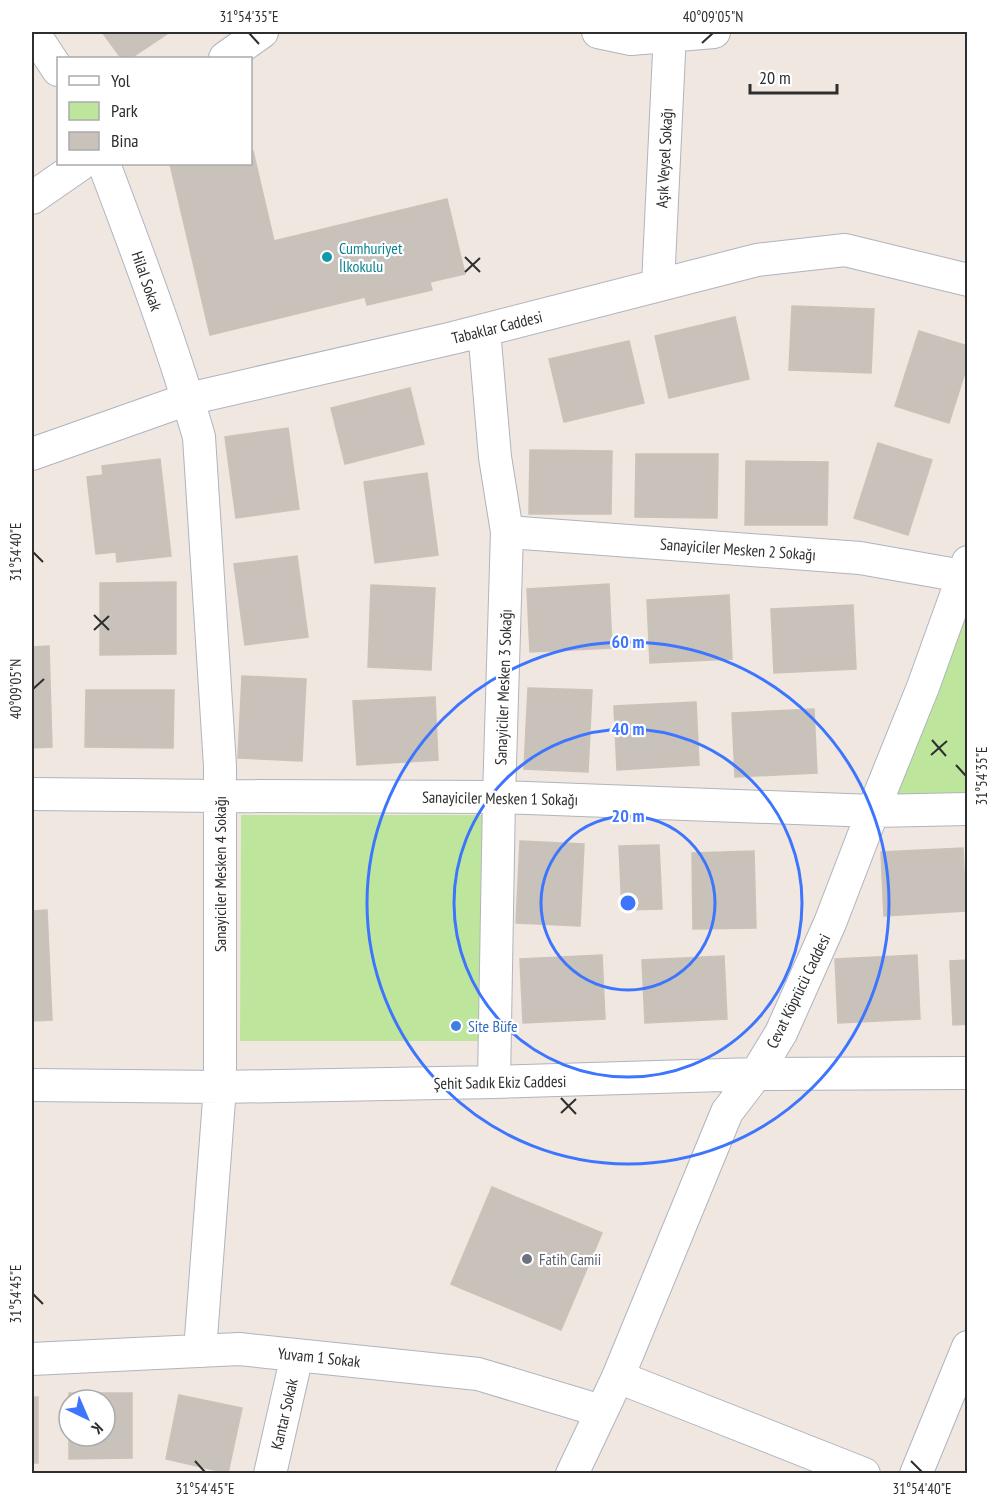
<svg xmlns="http://www.w3.org/2000/svg" width="999" height="1505" font-family="'PT Sans Narrow',sans-serif">
	<style>
		.green { fill: #bde69c }
		.building { fill: #c8c2bb; stroke: #cbc3b9; stroke-width: 1.5; fill-rule: evenodd }
		.lines { fill: none; stroke-linecap: round; stroke-linejoin: round }
		.minor-casing { stroke: #b0b4be; stroke-width: 34 }
		.minor { stroke: #fff; stroke-width: 32 }
		.ticks { fill: none; stroke: #2e2e2e; stroke-width: 2 }
		.ring { fill: none; stroke: #3e75fe; stroke-width: 3 }
		.culture-dot { fill: #0f9aa8; stroke: #fff; stroke-width: 2 }
		.shop-dot { fill: #3f7fe0; stroke: #fff; stroke-width: 2 }
		.worship-dot { fill: #6b7280; stroke: #fff; stroke-width: 2 }
		.labels { text-anchor: middle; stroke-width: 4.5; stroke-linejoin: round; paint-order: stroke }
		.street-label { font-size: 16px; fill: #2e2e2e; stroke: #fff }
		.culture-label { font-size: 16px; fill: #0d838f; stroke: #fff; text-anchor: start }
		.shop-label { font-size: 16px; fill: #366cbe; stroke: #fff; text-anchor: start }
		.worship-label { font-size: 16px; fill: #5b616d; stroke: #fff; text-anchor: start }
		.centre { fill: #3e75fe; stroke: #fff; stroke-width: 3 }
		.ring-label { font-size: 18px; text-anchor: middle; font-weight: bold; fill: #3e75fe; stroke: #fff; stroke-width: 4.5; stroke-linejoin: round; paint-order: stroke }
		.neatline { fill: none; stroke: #2e2e2e; stroke-width: 2 }
		.ticks-label { font-size: 15px; text-anchor: middle; fill: #2e2e2e }
	</style>
	<rect width="100%" height="100%" fill="#efe7e0"/>
	<path class="green" d="M967 592V801L891 800Z
		M241 815H482L481 1041H240Z"/>
	<path class="building" d="M102 32H170L131 58H121Z
		M253 151 274 241 447 199 465 274 430 282 432 290 367 305 365 297 210 335 170 164H250V152Z
		M792 306 874 309 871 373 789 370Z
		M735 317 749 379 669 398 655 336Z
		M919 331 968 346V363L949 423 895 406Z
		M629 341 644 403 564 422 549 359Z
		M410 388 424 444 345 464 331 408Z
		M288 428 299 509 236 518 225 437Z
		M878 443 932 460 908 535 854 518Z
		M530 450 612 451 611 514H529Z
		M636 454H718L717 518 635 517Z
		M160 459 171 556 117 562 116 552 96 554 87 477 103 475 102 466Z
		M746 461 828 462 827 525H745Z
		M427 473 438 555 375 563 364 482Z
		M297 556 308 637 245 645 234 564Z
		M176 582V654L100 655V583Z
		M609 584 612 648 530 652 527 589Z
		M371 585 435 588 431 670 368 667Z
		M729 595 732 659 650 663 647 600Z
		M853 605 856 669 774 673 771 609Z
		M49 646 52 747 32 748V647Z
		M242 676 306 679 302 761 238 758Z
		M528 688 592 690 588 772 524 769Z
		M86 690H174L173 748 85 747Z
		M435 697 438 760 357 765 353 701Z
		M696 702 699 765 617 770 614 706Z
		M814 709 817 773 735 777 732 713Z
		M520 841 584 844 580 926 516 923Z
		M659 845 662 909 622 910 619 846Z
		M963 848 966 911 884 916 881 852Z
		M754 851 756 928 693 929 692 853Z
		M47 910 52 1020 32 1021V911Z
		M602 955 605 1019 523 1023 520 959Z
		M917 955 920 1019 838 1023 835 959Z
		M724 956 727 1019 645 1023 642 960Z
		M968 960V1024L953 1025 950 961Z
		M492 1187 602 1233 561 1330 451 1284Z
		M69 1393H132V1458L69 1459ZM69 1400H105V1436H69Z
		M179 1395 242 1408 228 1473 166 1459Z
		M32 1397H38V1463H32Z"/>
	<g class="lines">
		<defs>
			<path id="minor" d="M33 32 58 70
				M598 32 631 39 714 32
				M225 58 262 32
				M104 164C138 254 172 344 199 437L220 766V1087L200 1351
				M32 198 81 164
				M658 285 670 32
				M484 330 495 457 507 532 499 797 494 1082
				M32 454 188 399 453 338 757 260 845 250 968 280
				M507 532 860 558 968 577
				M32 794 220 796 499 797 873 811 968 809
				M32 1085 220 1087 494 1082 756 1074 968 1073
				M32 1359 239 1349 478 1374 601 1411
				M618 1377 864 1474
				M270 1474 297 1355
				M572 1474 618 1377 727 1112 756 1074 781 1033 830 923 873 811 923 687 968 562
				M916 1474 968 1347"/>
		</defs>
		<use href="#minor" class="minor-casing"/>
		<use href="#minor" class="minor"/>
	</g>
	<path class="ticks" d="M249 33 259 44M702 43 713 33M465 257 480 272M465 272 480 258M33 552 43 562M94 615 109 630M94 630 109 616M33 689 44 679M932 740 946 756M931 755 947 741M956 765 966 776M561 1098 576 1114M561 1113 576 1099M33 1294 43 1304M195 1461 205 1472M911 1461 922 1472"/>
	<g class="ring">
		<circle cx="628" cy="903" r="87"/>
		<circle cx="628" cy="903" r="174"/>
		<circle cx="628" cy="903" r="261"/>
	</g>
	<circle class="culture-dot" cx="327" cy="257" r="6"/>
	<circle class="shop-dot" cx="456" cy="1026" r="6"/>
	<circle class="worship-dot" cx="527" cy="1259" r="6"/>
	<g class="labels">
		<g class="street-label">
			<text transform="translate(664 158) rotate(-87)" y="6">Aşık Veysel Sokağı</text>
			<text transform="translate(147 281) rotate(71)" y="6">Hilal Sokak</text>
			<text transform="translate(497 327) rotate(-14)" y="6">Tabaklar Caddesi</text>
			<text transform="translate(738 549) rotate(4)" y="6">Sanayiciler Mesken 2 Sokağı</text>
			<text transform="translate(503 687) rotate(-88)" y="6">Sanayiciler Mesken 3 Sokağı</text>
			<text transform="translate(500 798) rotate(1)" y="6">Sanayiciler Mesken 1 Sokağı</text>
			<text transform="translate(220 874) rotate(-90)" y="6">Sanayiciler Mesken 4 Sokağı</text>
			<text transform="translate(798 991) rotate(-64)" y="6">Cevat Köprücü Caddesi</text>
			<text transform="translate(500 1082) rotate(-1)" y="6">Şehit Sadık Ekiz Caddesi</text>
			<text transform="translate(319 1357) rotate(6)" y="6">Yuvam 1 Sokak</text>
			<text transform="translate(284 1414) rotate(-77)" y="6">Kantar Sokak</text>
		</g>
		<g class="culture-label">
			<text x="339" y="254">Cumhuriyet<tspan x="339" dy="18">İlkokulu</tspan></text>
		</g>
		<g class="shop-label">
			<text x="468" y="1032">Site Büfe</text>
		</g>
		<g class="worship-label">
			<text x="539" y="1265">Fatih Camii</text>
		</g>
	</g>
	<circle cx="628" cy="903" r="9" class="centre"/>
	<g class="ring-label">
		<text x="628" y="648">60 m</text>
		<text x="628" y="735">40 m</text>
		<text x="628" y="822">20 m</text>
	</g>
	<rect width="999" height="1505" fill="none" stroke="#ffffff" stroke-width="66"/>
	<rect x="57" y="57" width="195" height="108" fill="#ffffff" stroke="#ababab" stroke-width="1.5"/>
	<rect x="69" y="76" width="30" height="9" fill="#ffffff" stroke="#ababab" stroke-width="1.5"/>
	<text x="111" y="87" font-size="18" fill="#2e2e2e">Yol</text>
	<rect x="69" y="102" width="30" height="18" fill="#bde69c" stroke="#ababab" stroke-width="1.5"/>
	<text x="111" y="117" font-size="18" fill="#2e2e2e">Park</text>
	<rect x="69" y="132" width="30" height="18" fill="#c8c2bb" stroke="#ababab" stroke-width="1.5"/>
	<text x="111" y="147" font-size="18" fill="#2e2e2e">Bina</text>
	<g transform="translate(87 1418) rotate(136)"><circle r="28" fill="#ffffff" stroke="#ababab" stroke-width="1.5"/>
	<path d="M0-4.5L10 22L0 15L-10 22Z" fill="#3e75fe"/>
	<text y="-9" font-size="16" font-weight="bold" text-anchor="middle" fill="#2e2e2e">K</text>
	</g>
	<path d="M750 84v9h87v-9" fill="none" stroke="#2e2e2e" stroke-width="3"/>
	<text x="759" y="84" font-size="18" fill="#2e2e2e" stroke="#ffffff" stroke-width="4.5" paint-order="stroke">20 m</text>
	<rect x="33" y="33" width="933" height="1439" class="neatline"/>
	<g class="ticks-label">
		<text x="249" y="22">31°54'35"E</text>
		<text x="713" y="22">40°09'05"N</text>
		<text transform="translate(16 552) rotate(-90)" y="5">31°54'40"E</text>
		<text transform="translate(16 689) rotate(-90)" y="5">40°09'05"N</text>
		<text transform="translate(982 776) rotate(-90)" y="5">31°54'35"E</text>
		<text transform="translate(16 1294) rotate(-90)" y="5">31°54'45"E</text>
		<text x="205" y="1494">31°54'45"E</text>
		<text x="922" y="1494">31°54'40"E</text>
	</g>
</svg>
